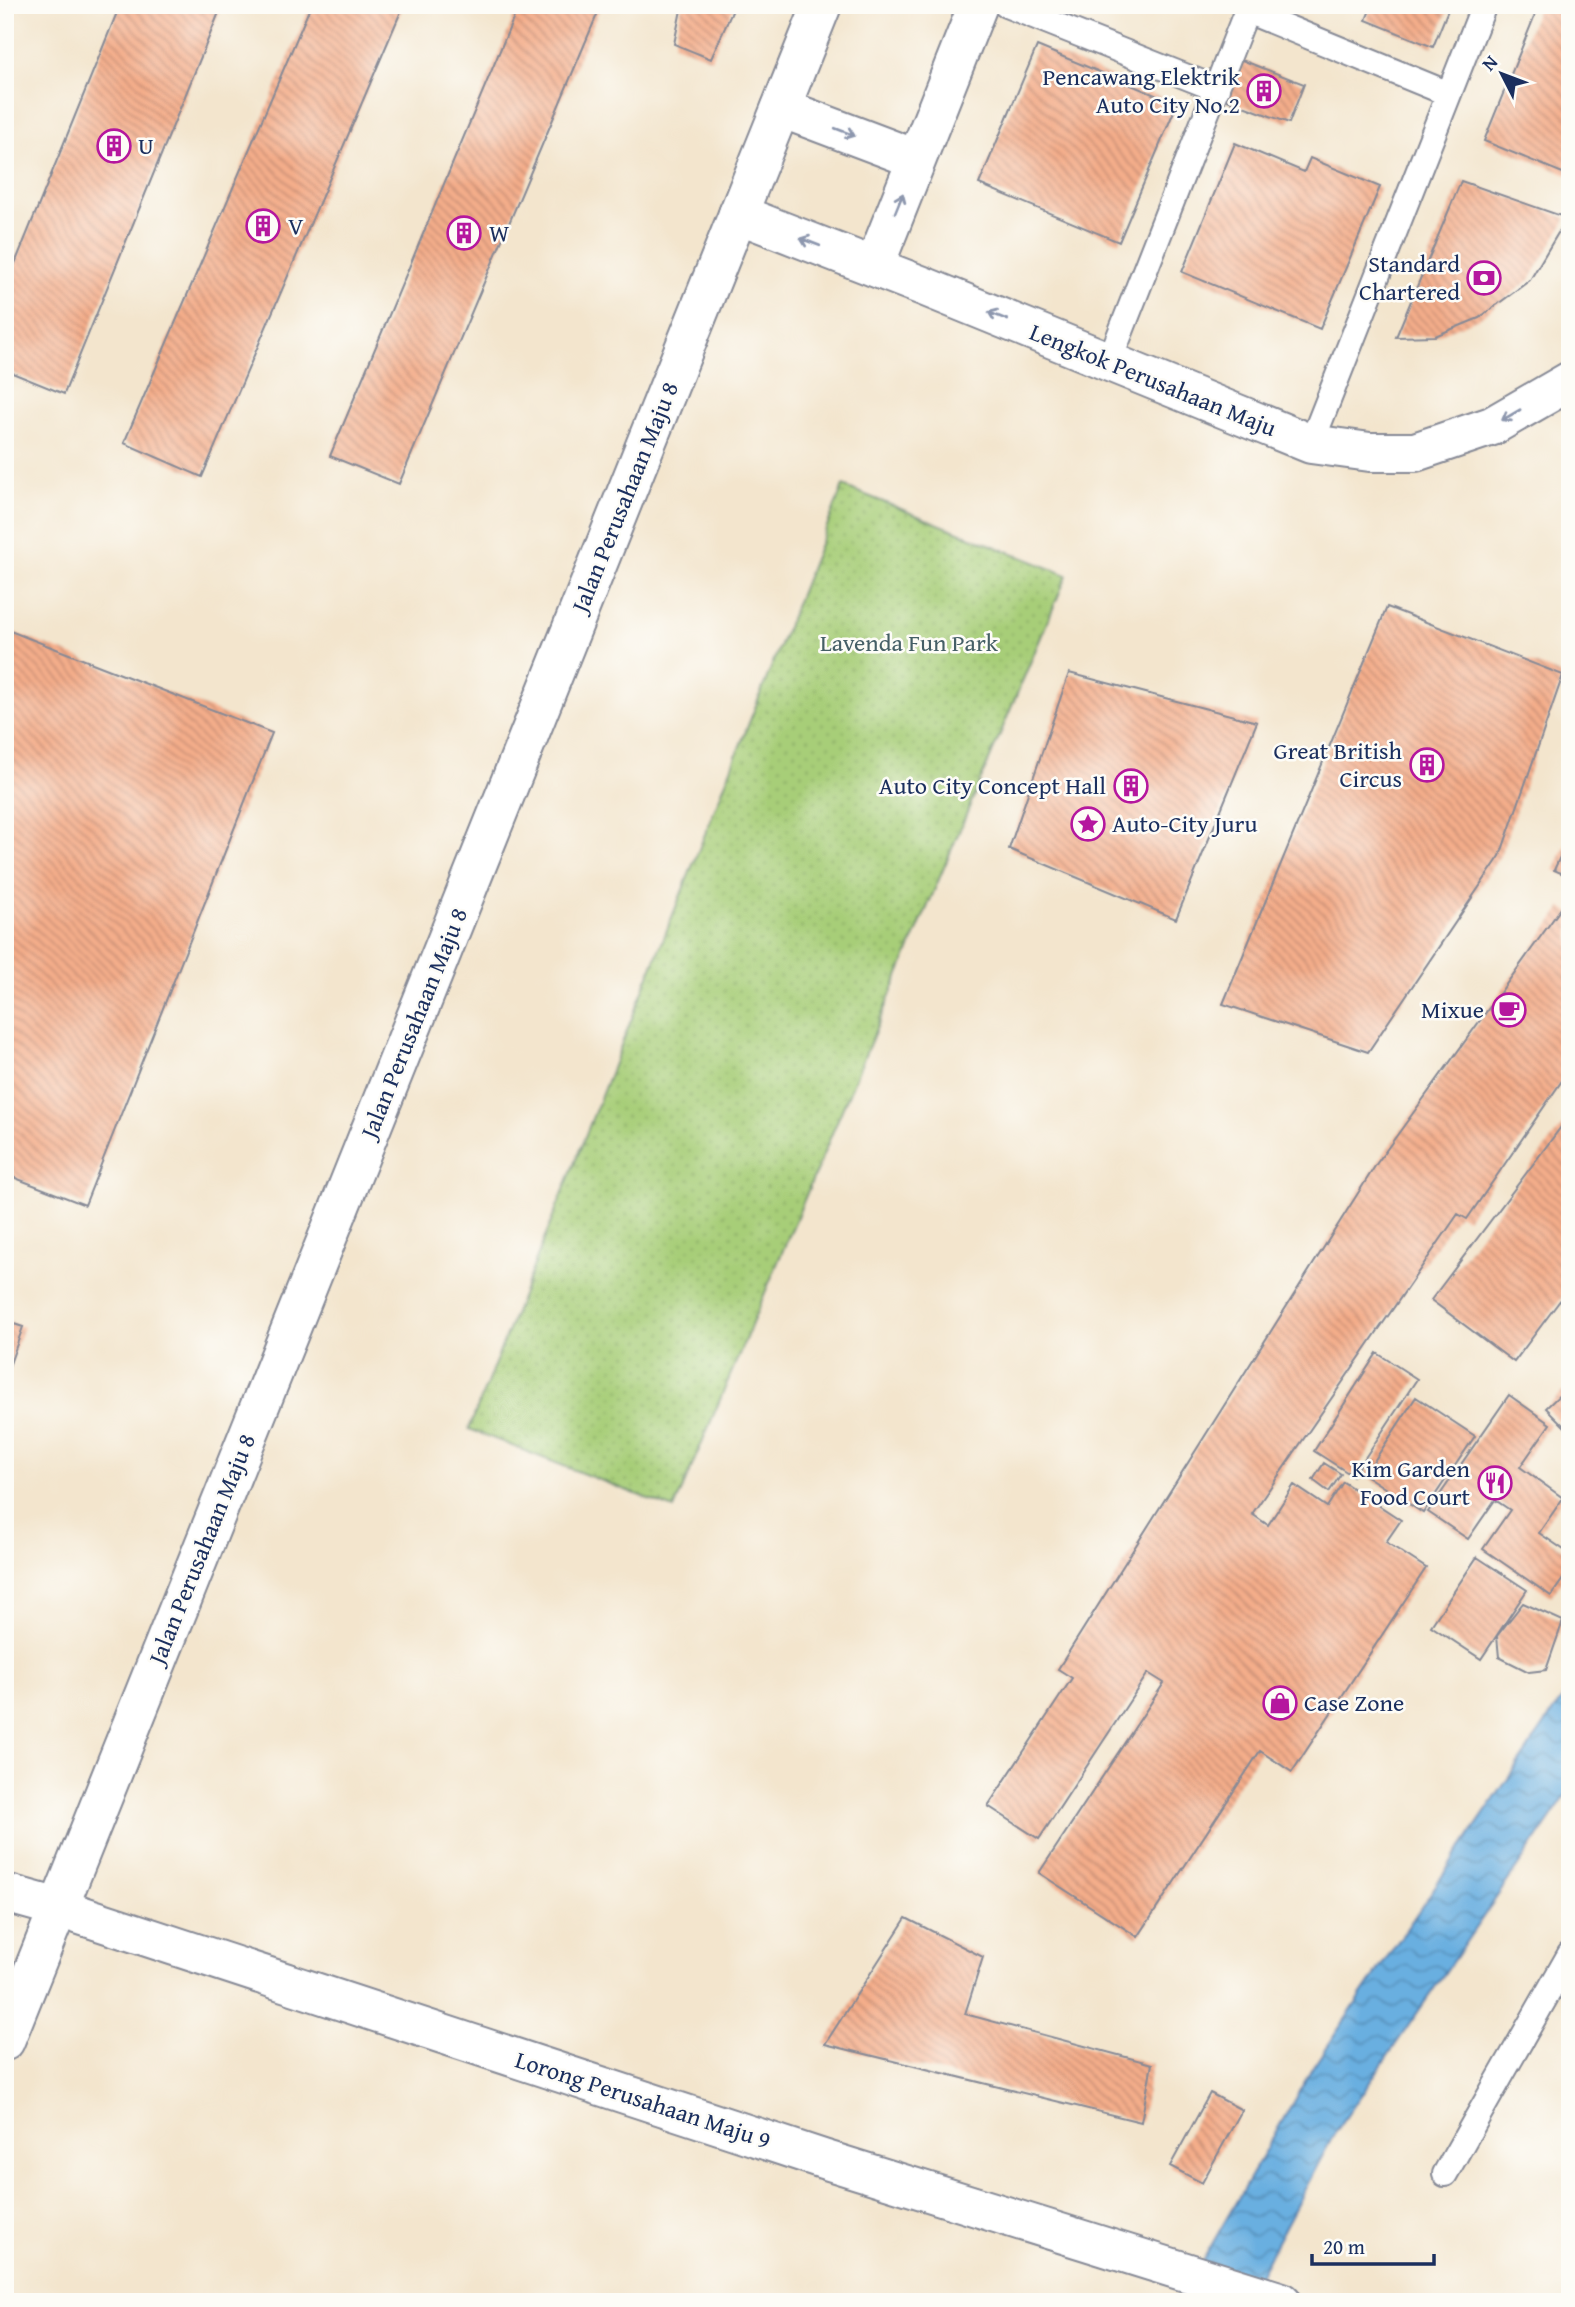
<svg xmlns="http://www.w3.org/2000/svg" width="1575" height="2307" font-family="'Gentium Book Plus',serif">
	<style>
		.park { fill: url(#park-dots); stroke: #617e6b; stroke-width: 2 }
		.water { fill: url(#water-waves); stroke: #426f9f; stroke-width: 2 }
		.building { fill: url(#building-back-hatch) }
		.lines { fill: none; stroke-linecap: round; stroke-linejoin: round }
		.service-casing { stroke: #878a96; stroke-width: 28 }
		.minor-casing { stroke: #878a96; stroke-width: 42 }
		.tertiary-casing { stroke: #878a96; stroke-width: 42 }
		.service { stroke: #fff; stroke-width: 24 }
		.minor { stroke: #fff; stroke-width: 38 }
		.tertiary { stroke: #fff; stroke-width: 38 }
		.oneway { stroke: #8d97ae }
		.labels { text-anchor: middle; stroke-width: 5; stroke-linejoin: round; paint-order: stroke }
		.poi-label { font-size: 24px; fill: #1b2f5e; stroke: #fdfcf7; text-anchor: end }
		.street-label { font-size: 24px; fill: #1b2f5e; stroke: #fdfcf7 }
		.park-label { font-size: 24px; fill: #455f66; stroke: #fdfcf7 }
	</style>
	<defs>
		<pattern id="park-dots" width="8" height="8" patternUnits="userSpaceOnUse" patternTransform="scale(1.75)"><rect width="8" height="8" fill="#a7ce78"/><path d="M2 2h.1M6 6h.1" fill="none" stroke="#8fb16a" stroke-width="1.8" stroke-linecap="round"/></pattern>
		<pattern id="water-waves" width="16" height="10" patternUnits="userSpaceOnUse" patternTransform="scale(1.75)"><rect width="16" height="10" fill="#69afe0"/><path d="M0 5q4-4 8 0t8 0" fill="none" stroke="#568fb9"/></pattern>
		<pattern id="building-back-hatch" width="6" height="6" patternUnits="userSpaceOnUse" patternTransform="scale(1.75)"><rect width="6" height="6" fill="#f4ad8a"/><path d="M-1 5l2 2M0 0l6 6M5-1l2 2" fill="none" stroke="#c58d74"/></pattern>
	</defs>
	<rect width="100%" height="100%" fill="#fdfcf7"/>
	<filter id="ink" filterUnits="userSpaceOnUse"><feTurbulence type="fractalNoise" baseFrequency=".0143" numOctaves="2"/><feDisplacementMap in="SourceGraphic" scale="14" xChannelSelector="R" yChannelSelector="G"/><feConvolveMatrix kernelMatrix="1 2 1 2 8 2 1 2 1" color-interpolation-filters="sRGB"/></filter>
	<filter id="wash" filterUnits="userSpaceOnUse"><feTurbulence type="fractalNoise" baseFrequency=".00686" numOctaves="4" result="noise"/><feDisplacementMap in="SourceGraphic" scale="28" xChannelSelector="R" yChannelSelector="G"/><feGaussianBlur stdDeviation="1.57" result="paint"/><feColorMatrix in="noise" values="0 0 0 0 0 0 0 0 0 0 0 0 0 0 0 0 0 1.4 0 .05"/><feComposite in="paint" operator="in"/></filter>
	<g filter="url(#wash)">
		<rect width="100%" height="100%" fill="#f3e5cd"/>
		<path class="park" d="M843 486 1067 575 674 1509 469 1429Z"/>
		<path class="water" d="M1570 1687V1790L1333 2136 1245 2302H1179L1313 2067Z"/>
		<g id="blocks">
			<path class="building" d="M120 5H222L64 394 5 370V288Z
				M311 5H393L402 9 202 477 124 443Z
				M519 5H587L599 10 399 484 330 456Z
				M682 5H735L711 59 674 44Z
				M1372 5H1450L1433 47 1366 20Z
				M1539 5H1570V176L1484 141Z
				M1037 46 1177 104 1119 242 979 184Z
				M1239 59 1304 84 1289 123 1224 99Z
				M1235 143 1304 172 1310 158 1380 187 1320 329 1182 272Z
				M1461 181 1567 218 1530 280 1479 318 1435 336 1396 337Z
				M1387 607 1563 675 1500 856 1368 1052 1223 1004Z
				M5 629 272 733 85 1205 5 1174Z
				M1069 673 1257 722 1176 919 1009 849Z
				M1570 835V877L1554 870Z
				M1562 907 1570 913V1069L1467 1219 1458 1214 1252 1514 1268 1525 1294 1485 1327 1507 1343 1482 1401 1520 1386 1542 1426 1568 1292 1772 1260 1751 1138 1937 1039 1873 1164 1683 1148 1673 1039 1839 988 1806 1072 1678 1058 1669 1377 1163Z
				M1570 1115V1287L1514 1362 1431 1300Z
				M5 1321 23 1327 6 1375H5Z
				M1377 1353 1417 1379 1353 1476 1314 1451Z
				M1570 1385V1432L1546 1408Z
				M1509 1395 1550 1424 1520 1467 1563 1498 1539 1533 1570 1554V1569L1551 1596 1483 1549 1510 1510 1495 1500 1468 1539 1428 1512Z
				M1416 1397 1475 1436 1423 1513 1365 1475Z
				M1324 1463 1341 1474 1329 1492 1313 1480Z
				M1477 1557 1527 1590 1481 1659 1431 1626Z
				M1523 1603 1563 1621 1546 1670 1529 1672 1499 1657 1497 1636Z
				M906 1918 983 1957 965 2014 1152 2064 1141 2122 825 2044Z
				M1210 2093 1242 2110 1202 2183 1170 2166Z"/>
		</g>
	</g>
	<g filter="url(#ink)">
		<use href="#blocks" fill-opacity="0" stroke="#878a96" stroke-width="2"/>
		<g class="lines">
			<defs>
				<path id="service" d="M1006 5 1217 89
					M1247 11 1449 94
					M1109 362 1249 5
					M1311 444 1484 5
					M1445 2174 1570 1954"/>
				<path id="minor" d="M781 108 916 159
					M738 214 923 286 1311 444 1370 452H1415L1492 426 1570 381
					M874 267 978 5
					M5 1893 59 1908 823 2159 1282 2302"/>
				<path id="tertiary" d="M5 2041 822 5"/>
			</defs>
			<use href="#service" class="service-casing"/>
			<use href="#minor" class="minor-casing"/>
			<use href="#tertiary" class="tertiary-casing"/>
			<use href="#service" class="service"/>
			<use href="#minor" class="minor"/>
			<use href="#tertiary" class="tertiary"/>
		</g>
		<defs><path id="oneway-shaft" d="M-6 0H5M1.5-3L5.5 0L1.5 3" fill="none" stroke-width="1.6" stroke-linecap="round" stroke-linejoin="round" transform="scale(1.75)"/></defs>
		<g class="oneway">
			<use href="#oneway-shaft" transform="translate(845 132) rotate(21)"/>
			<use href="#oneway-shaft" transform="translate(899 203) rotate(-68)"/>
			<use href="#oneway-shaft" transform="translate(810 242) rotate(-159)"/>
			<use href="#oneway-shaft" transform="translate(998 316) rotate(-158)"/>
			<use href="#oneway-shaft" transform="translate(1511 415) rotate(150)"/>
		</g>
	</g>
	<defs>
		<symbol id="building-ring" viewBox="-11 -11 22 22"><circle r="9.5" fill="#fdfcf7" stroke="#b5179e" stroke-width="1.5"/><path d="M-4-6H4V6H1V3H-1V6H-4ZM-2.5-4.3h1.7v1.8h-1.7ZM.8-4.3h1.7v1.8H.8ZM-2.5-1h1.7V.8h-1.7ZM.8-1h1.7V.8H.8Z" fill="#b5179e"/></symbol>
		<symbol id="bank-ring" viewBox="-11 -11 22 22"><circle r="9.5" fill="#fdfcf7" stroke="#b5179e" stroke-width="1.5"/><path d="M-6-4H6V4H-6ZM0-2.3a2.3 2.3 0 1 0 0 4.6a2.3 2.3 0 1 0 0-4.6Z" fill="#b5179e"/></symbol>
		<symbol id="sight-ring" viewBox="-11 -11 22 22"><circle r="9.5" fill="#fdfcf7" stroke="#b5179e" stroke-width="1.5"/><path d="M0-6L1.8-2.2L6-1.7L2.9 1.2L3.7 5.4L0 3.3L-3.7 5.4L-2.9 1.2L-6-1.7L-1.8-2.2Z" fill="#b5179e"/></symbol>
		<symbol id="cafe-ring" viewBox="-11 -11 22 22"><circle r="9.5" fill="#fdfcf7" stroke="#b5179e" stroke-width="1.5"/><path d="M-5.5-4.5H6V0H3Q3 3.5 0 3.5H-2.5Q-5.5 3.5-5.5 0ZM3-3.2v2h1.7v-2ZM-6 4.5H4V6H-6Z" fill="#b5179e"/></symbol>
		<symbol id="restaurant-ring" viewBox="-11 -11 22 22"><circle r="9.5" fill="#fdfcf7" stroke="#b5179e" stroke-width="1.5"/><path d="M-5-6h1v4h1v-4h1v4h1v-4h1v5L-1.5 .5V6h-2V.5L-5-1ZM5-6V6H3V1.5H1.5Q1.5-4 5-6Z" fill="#b5179e"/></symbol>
		<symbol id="shop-ring" viewBox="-11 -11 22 22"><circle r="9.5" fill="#fdfcf7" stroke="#b5179e" stroke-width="1.5"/><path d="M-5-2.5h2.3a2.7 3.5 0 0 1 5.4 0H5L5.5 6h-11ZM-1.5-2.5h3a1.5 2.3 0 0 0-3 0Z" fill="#b5179e"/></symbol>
	</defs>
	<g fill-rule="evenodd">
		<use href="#building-ring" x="1245" y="72" width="38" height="38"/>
		<use href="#building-ring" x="95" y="127" width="38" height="38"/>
		<use href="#building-ring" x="244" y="207" width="38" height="38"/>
		<use href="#building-ring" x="445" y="214" width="38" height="38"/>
		<use href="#bank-ring" x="1465" y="259" width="38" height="38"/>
		<use href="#building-ring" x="1408" y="746" width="38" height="38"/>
		<use href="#building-ring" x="1112" y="767" width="38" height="38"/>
		<use href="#sight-ring" x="1069" y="805" width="38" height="38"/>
		<use href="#cafe-ring" x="1490" y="991" width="38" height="38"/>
		<use href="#restaurant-ring" x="1476" y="1464" width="38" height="38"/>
		<use href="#shop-ring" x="1261" y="1684" width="38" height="38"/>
	</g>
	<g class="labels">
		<g class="poi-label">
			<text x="1240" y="85">Pencawang Elektrik<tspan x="1240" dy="28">Auto City No.2</tspan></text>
			<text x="138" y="154" text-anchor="start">U</text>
			<text x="288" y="234" text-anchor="start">V</text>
			<text x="489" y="241" text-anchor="start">W</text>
			<text x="1460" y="272">Standard<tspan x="1460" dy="28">Chartered</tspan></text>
			<text x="1402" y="759">Great British<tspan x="1402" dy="28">Circus</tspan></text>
			<text x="1106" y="794">Auto City Concept Hall</text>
			<text x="1112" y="832" text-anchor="start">Auto-City Juru</text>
			<text x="1484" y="1018">Mixue</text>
			<text x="1470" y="1477">Kim Garden<tspan x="1470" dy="28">Food Court</tspan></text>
			<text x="1304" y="1711" text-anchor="start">Case Zone</text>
		</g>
		<g class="street-label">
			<text transform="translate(1153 380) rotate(22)" y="8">Lengkok Perusahaan Maju</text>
			<text transform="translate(625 497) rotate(-68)" y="8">Jalan Perusahaan Maju 8</text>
			<text transform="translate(414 1023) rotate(-68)" y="8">Jalan Perusahaan Maju 8</text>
			<text transform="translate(202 1549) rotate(-68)" y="8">Jalan Perusahaan Maju 8</text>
			<text transform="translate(643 2100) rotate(18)" y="8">Lorong Perusahaan Maju 9</text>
		</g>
		<g class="park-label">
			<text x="909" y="651">Lavenda Fun Park</text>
		</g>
	</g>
	<rect width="1575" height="2307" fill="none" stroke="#fdfcf7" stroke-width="28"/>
	<g transform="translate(1502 74) rotate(312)" stroke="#fdfcf7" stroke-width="5" paint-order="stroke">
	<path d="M0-5L12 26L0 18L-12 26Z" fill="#1b2f5e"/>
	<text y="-10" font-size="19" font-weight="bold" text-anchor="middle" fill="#1b2f5e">N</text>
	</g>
	<path d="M1312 2254v10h122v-10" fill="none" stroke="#1b2f5e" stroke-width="3.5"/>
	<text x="1323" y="2254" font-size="21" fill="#1b2f5e" stroke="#fdfcf7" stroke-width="5" paint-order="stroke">20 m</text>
</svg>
